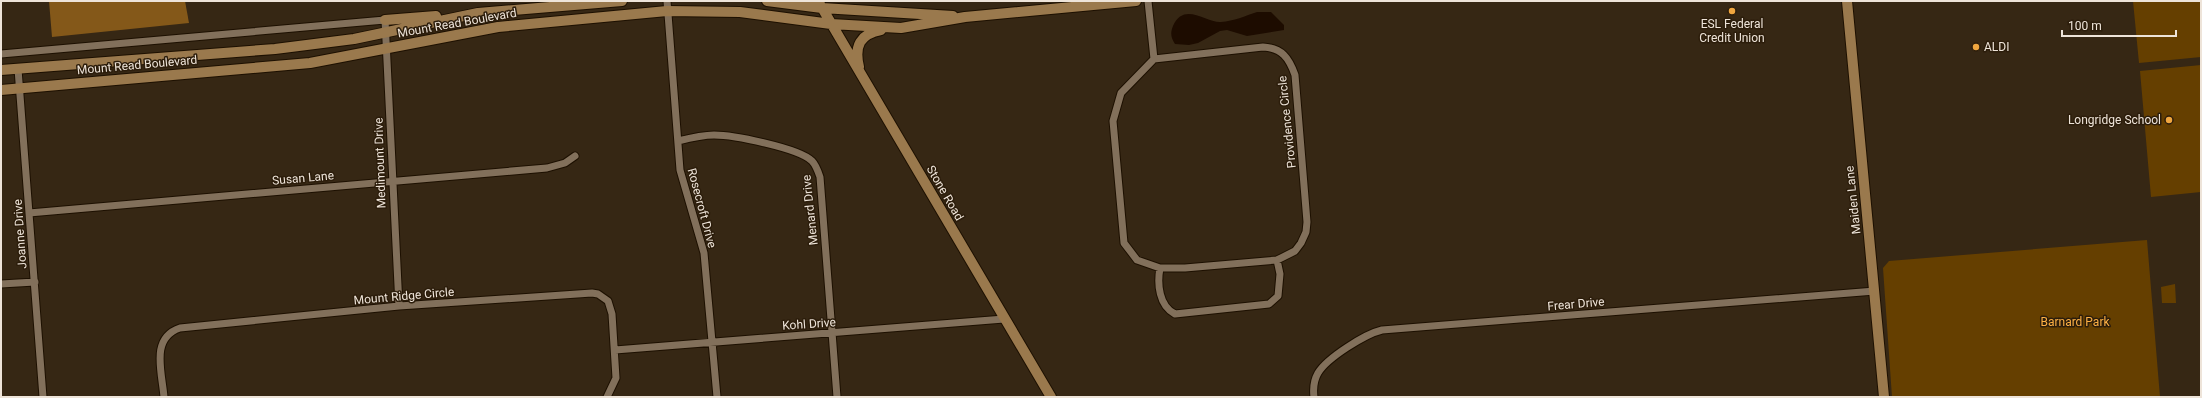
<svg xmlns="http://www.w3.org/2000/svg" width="2202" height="398" font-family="Roboto,sans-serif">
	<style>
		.green { fill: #653f00 }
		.forest { fill: #845819 }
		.water { fill: #1d0c00 }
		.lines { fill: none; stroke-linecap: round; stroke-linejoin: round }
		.street-casing { stroke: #1d1001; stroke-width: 9 }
		.secondary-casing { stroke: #1d1001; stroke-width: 12 }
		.street { stroke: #82705b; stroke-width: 7 }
		.secondary { stroke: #9a794d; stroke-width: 10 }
		.poi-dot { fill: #f0a63f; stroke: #2c1d0b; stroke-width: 1.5 }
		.labels { text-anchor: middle; stroke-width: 3; stroke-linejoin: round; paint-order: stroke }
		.street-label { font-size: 12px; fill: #eee4d9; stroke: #2c1d0b }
		.poi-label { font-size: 12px; fill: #eee4d9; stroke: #2c1d0b }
		.park-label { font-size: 12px; fill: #fdb044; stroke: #2c1d0b }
	</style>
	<rect width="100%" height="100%" fill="#362714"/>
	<path class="green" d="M2133 1H2201V57L2139 63Z
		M2201 65V192L2151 197 2140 71Z
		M2147 240 2160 397H1892L1883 268 1889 261Z
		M2175 284 2176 303H2162L2161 287Z"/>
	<path class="forest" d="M49 1H185L189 23 52 37Z"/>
	<path class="water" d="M1257 12H1271L1284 25V30L1247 36 1227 30 1220 31 1198 43 1189 45 1175 44C1171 38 1170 33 1173 26 1184 1 1206 23 1221 22 1234 21 1245 16 1257 12Z"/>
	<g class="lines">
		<defs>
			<path id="street" d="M667 1 680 170 704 253 717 397
				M1148 1 1154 59
				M1263 47C1282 48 1289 58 1295 75L1307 222 1306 232 1301 243 1295 251 1277 260 1185 268H1160L1137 260 1124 243 1113 121 1121 93 1154 59Z
				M1 54 385 20 399 306
				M18 69 43 397
				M678 141C690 138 702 135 714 135 733 135 799 148 812 161 816 165 818 171 820 177L837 397
				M29 213 547 168 565 163 575 156
				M1160 268C1157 284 1159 306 1175 314L1269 304 1278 296 1280 274 1277 260
				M1 284 35 282
				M615 350 1004 319
				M164 397C162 372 150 338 180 328L399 306 592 293 598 294 608 301 612 314 616 378 607 397
				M1314 397C1313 389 1314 380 1318 373 1327 358 1365 334 1382 330L1875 291"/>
			<path id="secondary" d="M767 1 822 8 953 16
				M818 1 1051 397
				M1847 1 1884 397
				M385 20 436 16
				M859 67C854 46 860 34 881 30
				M1 70 275 49 354 39 478 13 622 1
				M1 90 310 63 498 27 667 11 740 12 831 24 901 28 965 17 1136 1"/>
		</defs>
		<use href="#street" class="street-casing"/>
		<use href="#secondary" class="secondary-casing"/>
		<use href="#street" class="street"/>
		<use href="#secondary" class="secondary"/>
	</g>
	<g class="poi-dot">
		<circle cx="1732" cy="11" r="4"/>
		<circle cx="1976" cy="47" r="4"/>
		<circle cx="2169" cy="120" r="4"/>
	</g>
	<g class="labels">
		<g class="street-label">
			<text transform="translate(457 23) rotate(-10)" y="4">Mount Read Boulevard</text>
			<text transform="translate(137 65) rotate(-5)" y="4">Mount Read Boulevard</text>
			<text transform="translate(1287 122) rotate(-96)" y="4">Providence Circle</text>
			<text transform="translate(380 163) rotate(-92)" y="4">Medimount Drive</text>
			<text transform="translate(303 178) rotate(-5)" y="4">Susan Lane</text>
			<text transform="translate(945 193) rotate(60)" y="4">Stone Road</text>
			<text transform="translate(1853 200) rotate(-96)" y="4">Maiden Lane</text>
			<text transform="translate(702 208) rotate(75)" y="4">Rosecroft Drive</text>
			<text transform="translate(810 210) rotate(-96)" y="4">Menard Drive</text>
			<text transform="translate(20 234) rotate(-94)" y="4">Joanne Drive</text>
			<text transform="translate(404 296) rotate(-5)" y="4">Mount Ridge Circle</text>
			<text transform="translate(1576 304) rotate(-5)" y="4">Frear Drive</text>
			<text transform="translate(809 324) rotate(-4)" y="4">Kohl Drive</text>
		</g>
		<g class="poi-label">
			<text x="1732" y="28">ESL Federal<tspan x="1732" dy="14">Credit Union</tspan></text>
			<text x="1984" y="51" text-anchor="start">ALDI</text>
			<text x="2161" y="124" text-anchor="end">Longridge School</text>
		</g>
		<g class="park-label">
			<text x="2075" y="326">Barnard Park</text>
		</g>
	</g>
	<rect width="2202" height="398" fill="none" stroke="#eee4d9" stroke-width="4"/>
	<path d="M2062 30v6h114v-6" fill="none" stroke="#eee4d9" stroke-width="2"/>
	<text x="2068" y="30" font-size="12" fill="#eee4d9" stroke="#2c1d0b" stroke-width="3" paint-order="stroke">100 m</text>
</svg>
